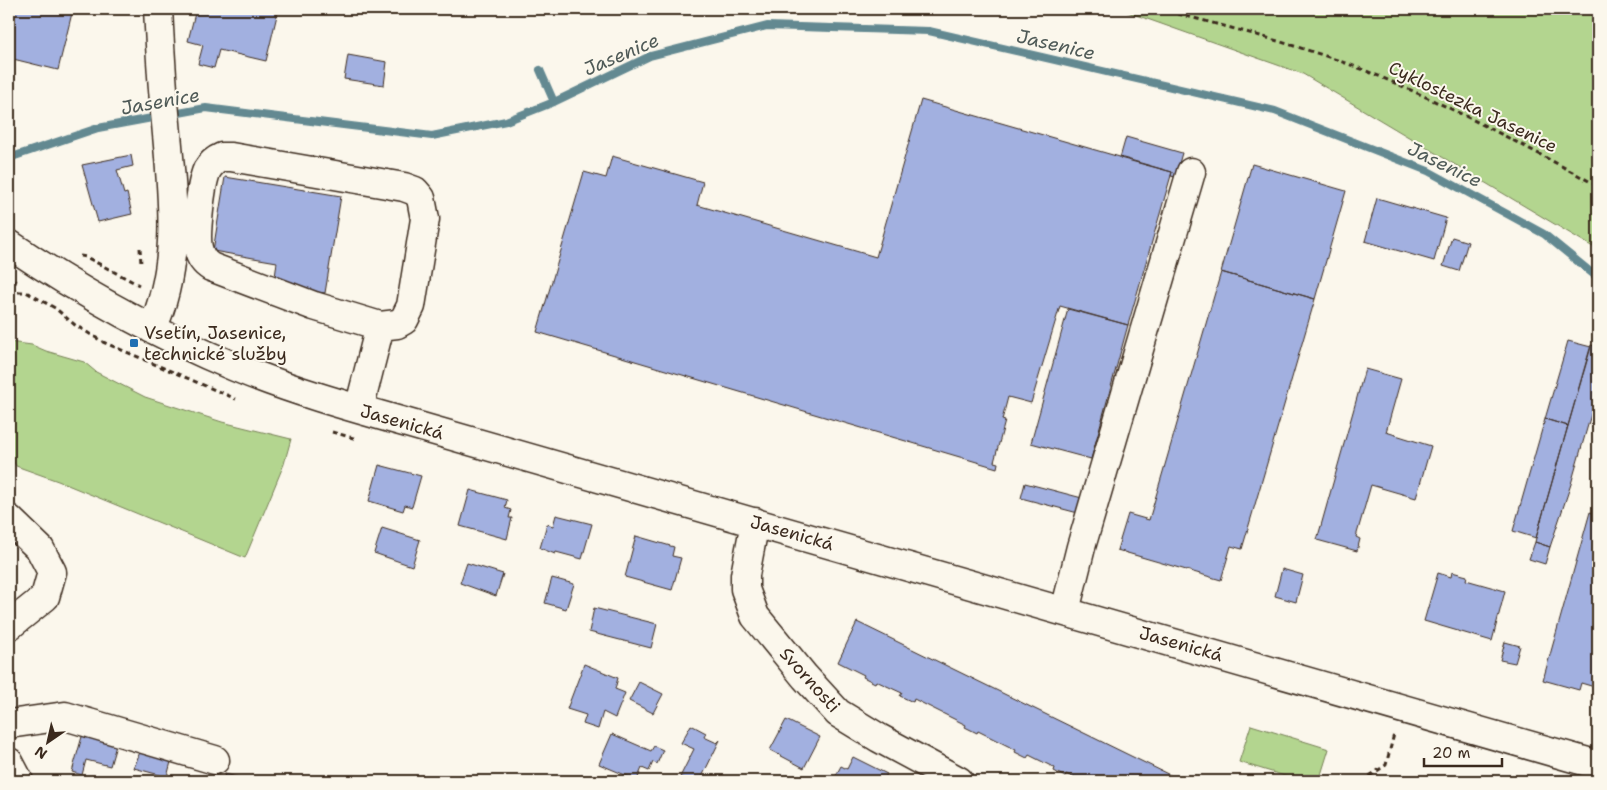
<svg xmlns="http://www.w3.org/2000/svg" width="1607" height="790" font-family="'Shantell Sans',sans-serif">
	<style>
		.green { fill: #b3d58f; stroke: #778056 }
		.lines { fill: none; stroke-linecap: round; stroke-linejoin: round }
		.stream { stroke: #638991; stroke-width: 8 }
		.building { fill: #a2b0e0; stroke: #3b2a1e }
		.minor-casing { stroke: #3b2a1e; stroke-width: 31 }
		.path { stroke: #3b2a1e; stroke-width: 3; stroke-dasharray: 5 4; stroke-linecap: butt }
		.minor { stroke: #fbf7ec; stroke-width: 28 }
		.poi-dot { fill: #1f6fb2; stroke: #fbf7ec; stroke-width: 2 }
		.labels { text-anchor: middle; stroke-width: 4; stroke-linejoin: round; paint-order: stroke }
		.street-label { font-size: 18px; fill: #3b2a1e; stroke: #fbf7ec }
		.poi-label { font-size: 18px; fill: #3b2a1e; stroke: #fbf7ec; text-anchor: start }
		.water-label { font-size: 19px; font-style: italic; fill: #4f5a57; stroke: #fbf7ec }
	</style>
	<rect width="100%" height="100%" fill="#fbf7ec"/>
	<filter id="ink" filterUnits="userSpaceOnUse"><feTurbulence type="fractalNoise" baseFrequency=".02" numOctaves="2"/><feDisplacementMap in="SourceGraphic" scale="10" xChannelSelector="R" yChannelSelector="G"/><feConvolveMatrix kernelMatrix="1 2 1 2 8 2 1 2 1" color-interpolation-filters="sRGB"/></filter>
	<g filter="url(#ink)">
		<path class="green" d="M1119 9H1598V250L1303 74Z
			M9 342 32 345 46 351 84 362 96 372 145 397 222 422 291 439 284 464 245 558 58 481 16 466 9 453Z
			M1251 725 1329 749 1319 781H1301L1239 762Z"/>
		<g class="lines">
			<path class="stream" d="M540 70 554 102
				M9 158 98 128 206 108 432 136 506 121 554 102 650 56 767 26 929 31 1275 111 1428 171 1544 234 1598 278"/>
		</g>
		<path class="building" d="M9 9H73L58 70 9 58Z
			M196 9H272L278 11 266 61 219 50 214 68 198 64 203 45 188 41Z
			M348 55 387 62 384 85 344 79Z
			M921 100 1172 172 1128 325 1060 306 1031 403 1008 397 1002 420 1005 421 994 462 998 463 997 468 537 332 584 172 606 178 612 156 703 182 697 205 876 257Z
			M1126 137 1182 153 1175 177 1171 176 1172 172 1120 158Z
			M131 155 133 166 117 170 124 194 127 193 132 214 98 222 82 165Z
			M1252 164 1346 191 1315 299 1221 272Z
			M225 177 341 196 325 293 274 285 277 262 213 251Z
			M1377 198 1446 218 1434 261 1365 241Z
			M1452 237 1468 242 1459 271 1443 266Z
			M1221 272 1315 299 1242 549 1231 546 1221 580 1117 550 1128 514 1149 520Z
			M1068 309 1128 325 1091 459 1031 443Z
			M1568 341 1591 347 1568 426 1545 419Z
			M1591 345 1598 347V390L1571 484 1550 547 1535 542 1536 538Z
			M1365 369 1401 379 1386 432 1431 446 1416 498 1371 485 1356 537 1360 539 1357 551 1317 540Z
			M1545 419 1568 426 1536 538 1513 531Z
			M379 465 421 476 412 507 405 505 403 511 369 501Z
			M1025 483 1082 498 1078 513 1021 498Z
			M470 490 507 500 505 508 511 510 509 518H512L507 539 460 526Z
			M1594 505 1598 506V688L1581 683 1579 690 1543 680 1590 512 1592 513Z
			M556 515 592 524 582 559 556 552 555 554 540 548 547 524 553 526Z
			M382 528 420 540 412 566 374 553Z
			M636 536 674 547 672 556 681 558 672 590 625 577Z
			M1535 542 1550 547 1545 564 1529 559Z
			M467 563 503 574 496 596 460 583Z
			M1282 569 1303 575 1296 602 1275 596Z
			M1452 572 1467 576 1466 580 1505 591 1492 641 1424 621 1438 573 1451 577Z
			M552 578 574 584 566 609 545 603Z
			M594 608 657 624 651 648 589 632Z
			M857 622 1182 781H1081L1066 774 1065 777 1054 771 1055 768 1029 755 1027 758 1015 752 1016 750 978 731 977 733 965 727 966 725 914 699 913 702 900 696 902 693 876 681 875 683 863 677 864 675 838 662Z
			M1505 642 1520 646 1515 663 1500 660Z
			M584 664 618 678 615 689 625 693 615 718 603 712 598 729 583 724 586 715 567 709Z
			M639 682 663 694 653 713 629 701Z
			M786 720 820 737 804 768 770 750Z
			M691 725 706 733 704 737 717 743 720 740 700 781H690L680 777 694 749 681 743Z
			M83 733 117 742 110 766 86 760 82 775 72 772Z
			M612 734 651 751 654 746 663 750 657 764 653 762 649 771 642 768 637 780 599 764Z
			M141 749 172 758 167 777 134 768Z
			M853 757 887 774 883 781H838L834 779 841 766 847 769Z
			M225 774 253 781H223Z"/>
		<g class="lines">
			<defs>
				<path id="minor" d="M222 157H231L404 187 415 191 421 198 425 219 411 306 404 320 397 324 380 326 314 306 211 267C204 263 200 257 198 248 195 234 201 183 207 170 211 163 215 160 222 157Z
					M9 244C80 292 155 334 235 367 290 390 347 406 404 422L1598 765
					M152 329C182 263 172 193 166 123 162 85 160 47 158 9
					M359 409 380 326
					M9 519 40 549 52 572 45 597 9 626
					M755 522 745 575V589L755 616 805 677 838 713 879 738 959 781
					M1065 611 1081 547 1191 172
					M9 724 65 716 215 760
					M9 762 19 781"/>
			</defs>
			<use href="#minor" class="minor-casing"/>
			<path class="path" d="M1160 9C1234 29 1310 47 1381 77 1456 109 1527 147 1598 186
				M140 248 141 264
				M80 256 86 257 139 285
				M9 292H26L55 308 75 325 103 342 236 399
				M12 292 16 280
				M332 432 357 439
				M1362 781 1386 765 1394 734"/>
			<use href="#minor" class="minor"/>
		</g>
	</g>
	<rect class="poi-dot" x="129" y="338" width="10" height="10" rx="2.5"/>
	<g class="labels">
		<g class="street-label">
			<text transform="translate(1473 107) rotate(26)" y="6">Cyklostezka Jasenice</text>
			<text transform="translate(402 422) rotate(16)" y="6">Jasenická</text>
			<text transform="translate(792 533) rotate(16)" y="6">Jasenická</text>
			<text transform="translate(1181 644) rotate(16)" y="6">Jasenická</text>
			<text transform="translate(810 680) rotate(48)" y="6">Svornosti</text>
		</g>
		<g class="poi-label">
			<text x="144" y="339">Vsetín, Jasenice,<tspan x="144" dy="21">technické služby</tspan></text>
		</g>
		<g class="water-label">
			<text transform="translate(1056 44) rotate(13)" y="7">Jasenice</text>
			<text transform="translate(621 54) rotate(-23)" y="7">Jasenice</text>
			<text transform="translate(160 101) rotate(-10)" y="7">Jasenice</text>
			<text transform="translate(1445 164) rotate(26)" y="7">Jasenice</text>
		</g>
	</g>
	<rect width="1607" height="790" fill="none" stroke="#fbf7ec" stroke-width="30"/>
	<rect x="15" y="15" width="1577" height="760" fill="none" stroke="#3b2a1e" stroke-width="2" filter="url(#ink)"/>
	<g transform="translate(48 742) rotate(214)" stroke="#fbf7ec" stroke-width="4" paint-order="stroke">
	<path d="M0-4L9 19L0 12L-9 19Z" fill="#3b2a1e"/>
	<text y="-8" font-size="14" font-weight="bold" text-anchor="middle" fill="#3b2a1e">N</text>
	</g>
	<path d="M1424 758v8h78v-8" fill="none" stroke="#3b2a1e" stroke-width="2.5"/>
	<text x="1432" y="758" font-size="15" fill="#3b2a1e" stroke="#fbf7ec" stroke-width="4" paint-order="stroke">20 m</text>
</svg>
